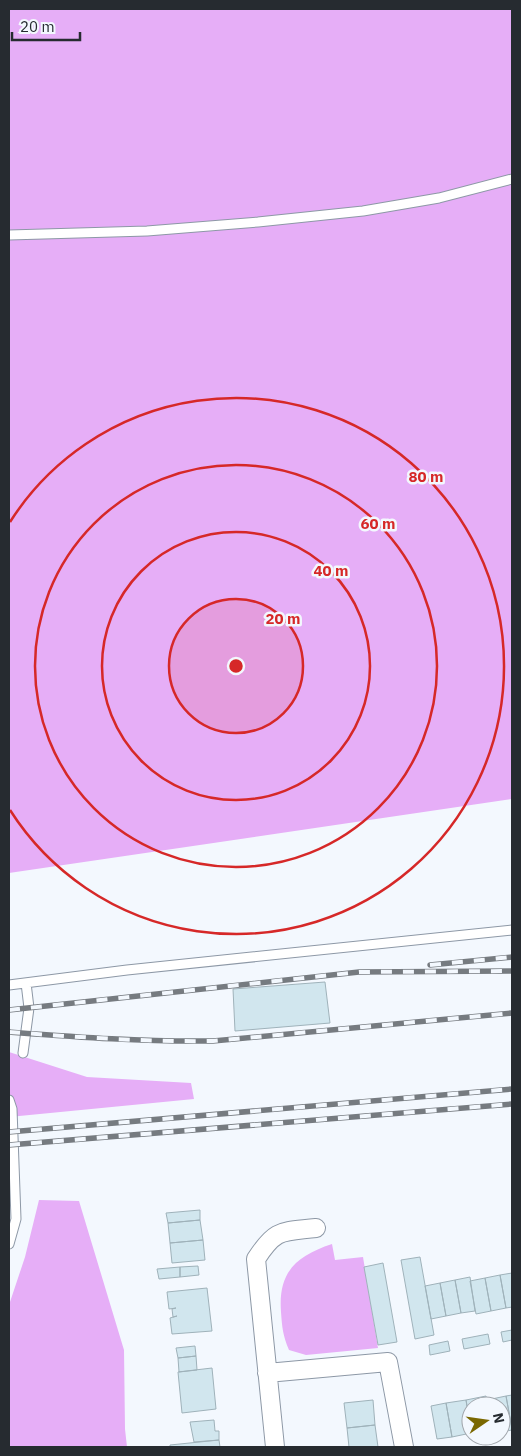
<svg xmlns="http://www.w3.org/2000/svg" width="521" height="1456" font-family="'IBM Plex Sans',sans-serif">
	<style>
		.green { fill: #e6aef7 }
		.building { fill: #d1e6ee; stroke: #9fb2ba }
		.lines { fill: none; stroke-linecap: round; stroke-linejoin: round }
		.lane-casing { stroke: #8d98a6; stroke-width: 11 }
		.street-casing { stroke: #8d98a6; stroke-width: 20 }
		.lane { stroke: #fff; stroke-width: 9 }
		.street { stroke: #fff; stroke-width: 18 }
		.rail-casing { stroke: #767b80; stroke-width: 5.5 }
		.rail { stroke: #f3f8fe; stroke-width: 4; stroke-dasharray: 11; stroke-linecap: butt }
		.ring { fill: none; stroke: #d62828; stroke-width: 2.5 }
		.centre { fill: #d62828; stroke: #f3f8fe; stroke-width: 2.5 }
		.ring-label { font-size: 15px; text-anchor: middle; font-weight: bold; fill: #d62828; stroke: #f3f8fe; stroke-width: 5; stroke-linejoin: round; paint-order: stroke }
	</style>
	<rect width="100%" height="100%" fill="#f3f8fe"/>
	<path class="green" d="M9 9H512V799L9 873Z
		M9 1052 87 1077 191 1083 194 1099 9 1117Z
		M39 1200 79 1201 124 1350 125 1429 127 1447H9V1305L25 1257Z
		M332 1244 335 1260 363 1257 378 1348 306 1355 289 1350C283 1336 282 1327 281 1312 278 1272 296 1256 332 1244Z"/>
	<path class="building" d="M325 982 330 1023 235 1031 233 989Z
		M200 1210V1220L168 1223 166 1213Z
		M200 1220 203 1240 170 1243 168 1223Z
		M203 1240 205 1260 172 1263 170 1243Z
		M420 1257 434 1335 415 1339 401 1260Z
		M383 1263 397 1342 378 1345 364 1267Z
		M198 1266 199 1275 180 1277V1267Z
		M180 1267V1277L159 1279 157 1269Z
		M512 1273V1307L506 1308 500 1275Z
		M500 1275 506 1308 491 1311 485 1278Z
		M470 1277 475 1311 461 1313 455 1280Z
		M485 1278 491 1311 476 1314 470 1281Z
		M455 1280 461 1313 446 1316 440 1283Z
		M440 1283 446 1316 431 1319 425 1286Z
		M207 1288 212 1331 172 1334 170 1318 177 1316 173 1317 172 1309 176 1308 169 1309 167 1292Z
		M512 1330V1340L503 1342 501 1332Z
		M488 1334 490 1344 464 1349 462 1339Z
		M448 1341 450 1351 430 1355 429 1345Z
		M195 1346 196 1356 178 1358 176 1348Z
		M196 1356 197 1370 179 1372 178 1358Z
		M212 1368 216 1409 182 1413 178 1372Z
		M512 1395V1428L506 1396Z
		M486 1396 488 1406H471V1428L466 1400Z
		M506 1396 512 1430 501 1432V1406H488L487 1400Z
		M373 1400 375 1425 347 1428 344 1403Z
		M466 1400 471 1433 452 1437 446 1403Z
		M446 1403 452 1437 437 1439 431 1406Z
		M214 1420 215 1431H219V1440L194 1442 190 1422Z
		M375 1425 378 1447H349L347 1428Z
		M219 1440 220 1447H170V1445Z"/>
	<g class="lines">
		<defs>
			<path id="lane" d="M9 235 147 231 258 222 363 211 439 198 512 179
				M9 985 127 970 512 930
				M23 1053 29 1008 26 983
				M9 1100 12 1109 16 1219 9 1244"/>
			<path id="street" d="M267 1373 388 1362 404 1447
				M275 1447 256 1259C276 1228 282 1232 316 1228"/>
		</defs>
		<use href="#lane" class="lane-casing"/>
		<use href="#street" class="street-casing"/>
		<use href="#lane" class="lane"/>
		<use href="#street" class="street"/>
		<defs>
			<path id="rail" d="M430 965 512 957
				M9 1010 359 972 512 971
				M9 1032C77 1037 144 1042 213 1041L512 1013
				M9 1132 512 1089
				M9 1145 512 1104"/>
		</defs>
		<use href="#rail" class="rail-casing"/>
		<use href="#rail" class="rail"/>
	</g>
	<circle cx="236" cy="666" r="67" fill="#d62828" fill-opacity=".12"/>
	<g class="ring">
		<circle cx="236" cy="666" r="67"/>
		<circle cx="236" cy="666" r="134"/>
		<circle cx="236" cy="666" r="201"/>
		<path d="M10 522A268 268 0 1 1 10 810"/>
	</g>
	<circle cx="236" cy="666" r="8" class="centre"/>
	<g class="ring-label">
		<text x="426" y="482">80 m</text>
		<text x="378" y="529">60 m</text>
		<text x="331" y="576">40 m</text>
		<text x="283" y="624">20 m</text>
	</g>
	<rect width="521" height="1456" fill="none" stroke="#262b30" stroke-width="20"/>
	<g transform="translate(486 1421) rotate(77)"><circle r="24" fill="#f3f8fe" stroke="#a1a6ac"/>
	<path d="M0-4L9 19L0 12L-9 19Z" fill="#7a6800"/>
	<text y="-8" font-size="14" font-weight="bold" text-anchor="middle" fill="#262b30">N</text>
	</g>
	<path d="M12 32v8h68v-8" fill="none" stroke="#262b30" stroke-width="2.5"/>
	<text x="20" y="32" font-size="15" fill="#262b30" stroke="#f3f8fe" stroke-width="4" paint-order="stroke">20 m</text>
</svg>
